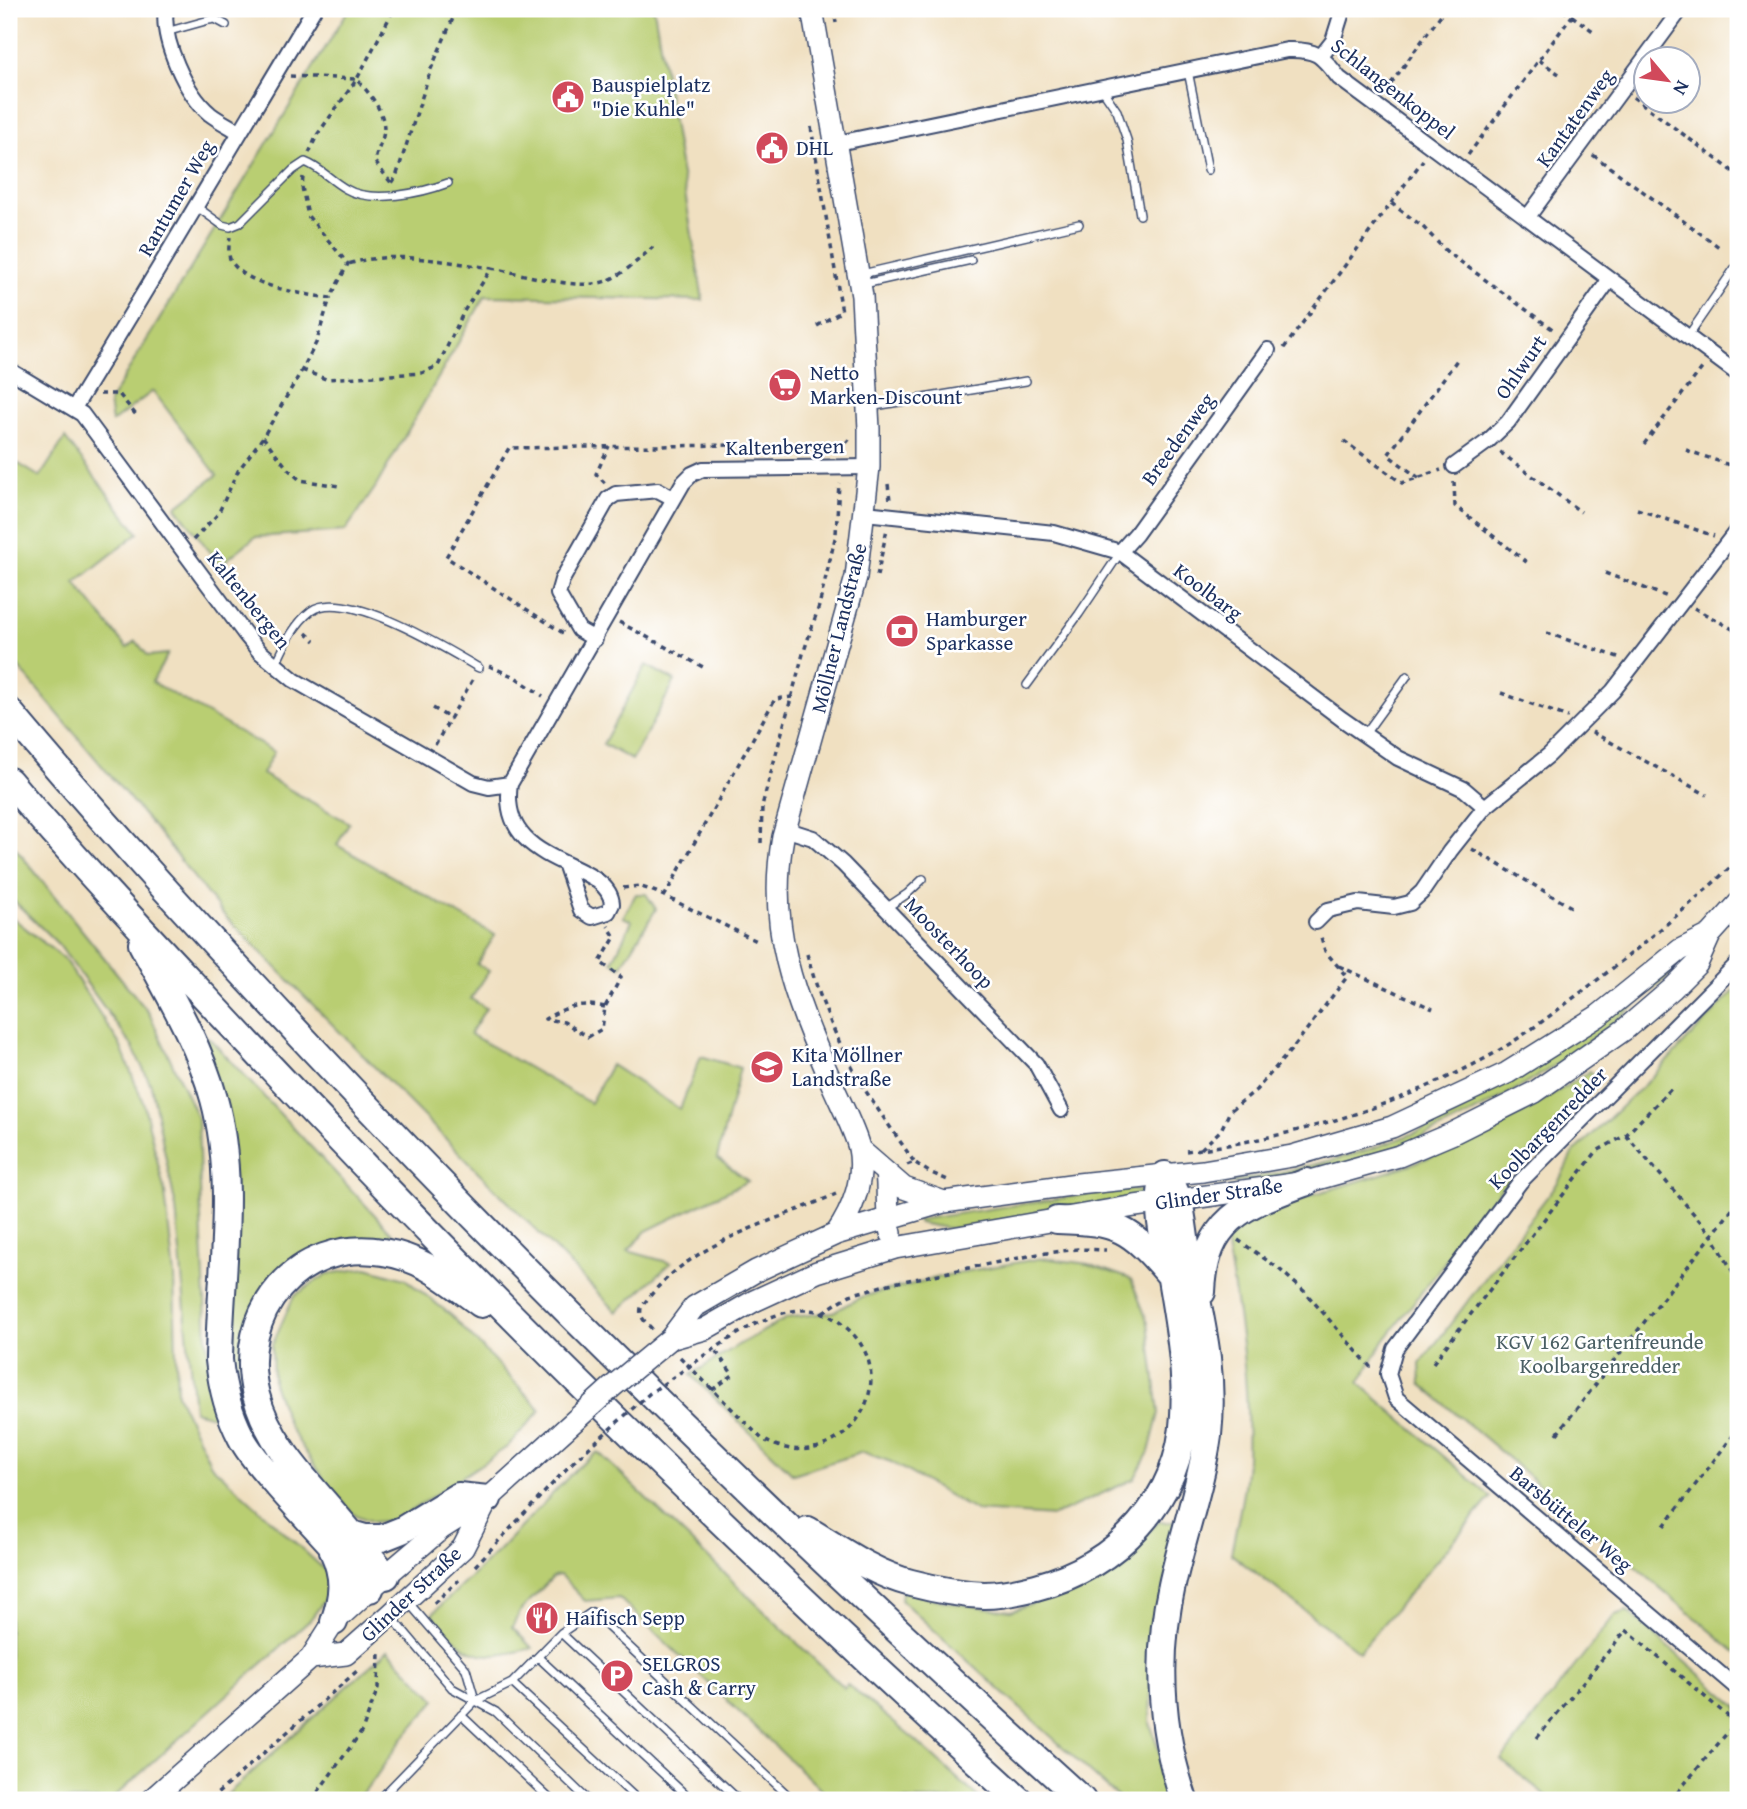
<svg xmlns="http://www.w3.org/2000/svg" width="1747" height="1809" font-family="'Gentium Book Plus',serif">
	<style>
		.green { fill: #b9ce72; stroke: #6a7e68; stroke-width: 2 }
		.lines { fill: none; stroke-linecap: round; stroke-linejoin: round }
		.lane-casing { stroke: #3b4a6d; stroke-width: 10 }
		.street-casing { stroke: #3b4a6d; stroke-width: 18 }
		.secondary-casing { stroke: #3b4a6d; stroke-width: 24 }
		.highway-casing { stroke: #3b4a6d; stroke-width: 30 }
		.path { stroke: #3b4a6d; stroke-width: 3.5; stroke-dasharray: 5 5; stroke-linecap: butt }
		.lane { stroke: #fff; stroke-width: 7 }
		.street { stroke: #fff; stroke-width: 14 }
		.secondary { stroke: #fff; stroke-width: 21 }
		.highway { stroke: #fff; stroke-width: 26 }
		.secondary-bridge-casing { stroke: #3b4a6d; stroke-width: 24; stroke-linecap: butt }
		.path-bridge { stroke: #3b4a6d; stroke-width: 3.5; stroke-dasharray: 5 5; stroke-linecap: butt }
		.secondary-bridge { stroke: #fff; stroke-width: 21 }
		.labels { text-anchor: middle; stroke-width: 5; stroke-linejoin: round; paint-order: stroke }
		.poi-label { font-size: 21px; fill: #1b2f5e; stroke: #fff; text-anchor: start }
		.street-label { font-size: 21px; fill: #1b2f5e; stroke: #fff }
		.park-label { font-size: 21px; fill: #4a5f64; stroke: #fff }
	</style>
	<rect width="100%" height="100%" fill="#fff"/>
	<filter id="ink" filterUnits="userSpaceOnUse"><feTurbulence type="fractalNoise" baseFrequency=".0143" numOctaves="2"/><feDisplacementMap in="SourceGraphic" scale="14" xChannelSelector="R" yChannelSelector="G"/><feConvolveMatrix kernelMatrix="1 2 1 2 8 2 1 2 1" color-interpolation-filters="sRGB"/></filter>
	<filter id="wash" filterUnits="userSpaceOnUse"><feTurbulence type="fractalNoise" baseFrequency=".00686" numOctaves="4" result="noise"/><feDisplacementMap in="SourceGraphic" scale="28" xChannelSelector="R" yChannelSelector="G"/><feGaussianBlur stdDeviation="1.57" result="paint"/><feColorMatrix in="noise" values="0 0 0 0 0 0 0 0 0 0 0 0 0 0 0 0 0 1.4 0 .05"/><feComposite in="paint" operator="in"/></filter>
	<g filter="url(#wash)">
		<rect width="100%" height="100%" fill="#f0e0c1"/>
		<path class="green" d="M349 9H654L703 300 485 296 375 488 345 531 255 537 220 565 176 507 217 475 153 391 112 422 109 402Z
			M65 438 138 533 75 583 127 648 136 641 148 656 168 654 152 682 274 752 262 774 349 823 337 845 495 935 477 964 489 971 471 999 486 1008 470 1034 590 1103 611 1065 680 1109 701 1056 740 1068 717 1158 748 1181 646 1231 628 1251 671 1263 617 1312 223 914 157 831 9 656V458L40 477Z
			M646 665 675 681 632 760 603 744Z
			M9 840 149 1013 198 1119 201 1218 207 1341 217 1417 194 1411 176 1208 151 1085 132 1046 59 945 9 896Z
			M636 894H646L656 909 621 967 612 962 632 921 623 917Z
			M9 915 64 959 120 1045 144 1105 165 1193 174 1276 177 1394 211 1465 326 1571 330 1593 309 1621 111 1800H9Z
			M1687 955 1685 960C1575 1066 1436 1151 1284 1178 1260 1182 1235 1183 1210 1185 1296 1171 1380 1153 1459 1113Z
			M1738 987V1654L1421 1384 1420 1364 1559 1181 1572 1154 1650 1079Z
			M208 1037 403 1245 297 1258 243 1385 234 1386V1180L202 1039Z
			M1590 1071 1599 1082 1524 1159 1384 1341 1359 1383 1491 1497 1359 1652 1231 1554C1237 1522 1246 1489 1247 1458 1250 1385 1239 1314 1226 1242L1245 1223 1267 1208C1330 1189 1394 1173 1455 1147 1503 1127 1546 1099 1590 1071Z
			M1122 1189 1142 1191 1153 1195 956 1228H946L919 1223 917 1220Z
			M1043 1258 1088 1264 1131 1279 1148 1323 1159 1413 1149 1452 1134 1479 1053 1516 976 1511 891 1462 863 1452 793 1474 691 1375 738 1345 787 1318 833 1312 861 1297 952 1274Z
			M367 1268 405 1279 451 1315 541 1410 507 1447 397 1520 373 1522 353 1514 325 1481 289 1427 273 1383 272 1345 294 1296 327 1274Z
			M598 1452 844 1688 847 1684 916 1741 981 1800H832L619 1598 585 1601 560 1575 554 1576 521 1610 512 1627 532 1648C478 1662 467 1657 432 1614L498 1551 577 1468Z
			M1158 1522H1180L1153 1634 1150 1723 1175 1800H1121L901 1600 902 1591 952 1603 1011 1611 1104 1577Z
			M1627 1611 1738 1707V1800H1552L1501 1760 1615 1615Z
			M388 1650 436 1700 402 1739 370 1785 355 1800H221Z"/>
	</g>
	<g filter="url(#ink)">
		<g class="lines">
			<defs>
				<path id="lane" d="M166 32 209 20 215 19 226 25
					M1188 71 1208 170
					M1102 89 1117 111 1127 140 1140 215
					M197 207 222 225 230 227 240 223 293 170 305 162C321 168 331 181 346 189 371 204 422 193 448 183
					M862 274 1079 224
					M864 284 971 260
					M1688 336 1734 269 1738 267
					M869 407 1026 381
					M276 664C285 645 294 624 311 611 345 586 448 650 479 668
					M1027 685 1079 614 1120 553
					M1365 734 1407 676
					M886 908 907 894 923 879
					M408 1602 466 1669 475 1700
					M391 1616 452 1688 496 1712 588 1800
					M561 1633 739 1800
					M538 1657 691 1800
					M512 1683 638 1800
					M461 1715 551 1800
					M379 1800 475 1701 512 1683 561 1633 592 1612 793 1800"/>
				<path id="street" d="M166 9C161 40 186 94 210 114 219 121 230 126 239 132
					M1322 55 1333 41 1343 9
					M833 144 1287 50C1317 49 1321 55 1339 78L1738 374
					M1527 218 1681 9
					M9 370 82 414 245 634 259 651 294 680 473 783 489 787 510 784
					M74 408C155 276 234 142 314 9
					M1454 466 1487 442 1508 422 1610 279
					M865 513 1054 533 1120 552 1342 719 1398 758 1464 789 1485 807
					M1120 552 1136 534 1268 350
					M595 639 579 630 558 594 562 580 608 499 616 494 658 490 673 498
					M785 829 813 838 843 864 1036 1064 1061 1110
					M566 866 581 910 592 917 608 912 612 904C609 858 497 869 510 784L683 483 692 474 703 469 869 467
					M1316 922 1328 910 1358 903 1394 907 1410 903 1422 892 1450 851 1485 807 1549 755 1613 691 1738 529
					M1738 963 1520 1182 1395 1349 1388 1374 1396 1398 1738 1689"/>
				<path id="secondary" d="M812 9 862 296 869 429V467L856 577 783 837C766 928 795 997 830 1079 838 1099 854 1128 859 1148 865 1178 853 1210 836 1234
					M859 1149 904 1188 944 1202
					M886 1173C889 1193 885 1214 891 1233
					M670 1339 705 1329 754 1301 817 1272 895 1248 1135 1206 1307 1182 1399 1156 1451 1134 1535 1092 1624 1030 1672 989 1697 964 1710 935 1738 904
					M670 1339 694 1307 756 1271 836 1234 944 1202 1078 1184 1203 1171 1292 1156 1392 1127 1507 1073 1598 1016 1680 950 1710 935
					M311 1658 346 1654 390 1615 463 1548 487 1501
					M151 1800 311 1658 334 1622 370 1589 442 1528 488 1499 550 1443"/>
				<path id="highway" d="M9 711C106 827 209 938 312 1048 558 1310 816 1559 1082 1800
					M9 781C85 871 167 956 247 1042 494 1306 752 1557 1019 1800
					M142 944C169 994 199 1044 214 1099 237 1182 220 1275 219 1360 222 1388 228 1412 241 1437 249 1453 262 1467 273 1480 305 1517 340 1551 370 1589
					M1165 1175C1184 1196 1182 1229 1188 1256 1200 1317 1215 1370 1208 1435 1201 1486 1183 1535 1172 1585 1156 1657 1160 1730 1184 1800
					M1057 1220C1119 1222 1129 1227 1169 1274
					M1202 1292C1205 1218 1245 1205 1307 1182
					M808 1530C841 1550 874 1574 911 1583 934 1589 960 1594 984 1595 1001 1595 1020 1591 1036 1587 1117 1566 1180 1500 1184 1415 1187 1368 1178 1320 1170 1273 1164 1238 1154 1210 1165 1175
					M351 1534 365 1538H382L402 1530 458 1496 488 1499
					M333 1551C345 1576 343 1597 334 1622
					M386 1576C368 1554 350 1532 331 1510 301 1475 268 1441 256 1395 235 1312 298 1238 383 1252 424 1258 449 1281 481 1304"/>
			</defs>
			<use href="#lane" class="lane-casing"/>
			<use href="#street" class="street-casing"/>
			<use href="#secondary" class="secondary-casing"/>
			<use href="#highway" class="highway-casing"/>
			<path class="path" d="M834 9 836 23
				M1572 16 1593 31
				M1539 60 1559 74
				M290 76 357 79C371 96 390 116 382 140 379 149 376 153 375 162L392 184
				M1385 92 1445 9
				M1633 97 1738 175
				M811 127 842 312
				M309 153 317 135 357 79 394 9
				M1468 155 1572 16 1561 9
				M1593 155 1719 247
				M303 177 302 187 308 216 348 264 330 298
				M392 183 396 177 431 69 457 9
				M1391 203 1423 227 1446 251 1555 331
				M492 268C520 273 572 289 599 283 619 279 637 261 653 247
				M817 326 842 311
				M1284 348 1423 160
				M302 370 326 379 422 373 438 366 464 311 492 268C445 262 394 250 348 264
				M100 394H119L136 415
				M263 437 288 469 300 480 340 486
				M1344 441 1402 483 1441 470
				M1644 444 1703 367
				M1686 450 1738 468
				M840 451 850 438
				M1500 452 1581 512
				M1419 478 1388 455 1457 360
				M1454 482 1455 506 1529 564
				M605 483 596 474 609 446
				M888 484 890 500
				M1637 509 1714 536
				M193 540 218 514 238 471 263 437 302 370 316 343 330 298C302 294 243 286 230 259 228 253 229 244 230 237
				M1605 573 1668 597
				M877 576 887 529
				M1694 608 1738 632
				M619 622 703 667
				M306 633 315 641
				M563 633 446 557 509 448 734 445 737 453
				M1547 633 1621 658
				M489 666 515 677 543 696
				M1501 693 1568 717
				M433 708 451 719
				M1592 732 1707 795
				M435 745 473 679
				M761 843 762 806 803 654 819 606 836 534 839 483
				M1472 849 1573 908
				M623 888 639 886 656 892 759 942
				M664 897 775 699 792 697
				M807 954C819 999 838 1044 862 1085 878 1111 897 1136 914 1162
				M1339 966 1433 1009
				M605 1007C581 1002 567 1006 545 1019L564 1022 588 1037 602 1029 605 1007 621 977 600 962 615 937 608 926
				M1626 1135 1712 1235 1738 1281
				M1201 1149 1221 1130 1230 1111 1256 1090 1292 1049 1347 977 1325 951 1321 937
				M1186 1151C1290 1138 1391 1109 1484 1059 1517 1041 1546 1019 1576 996 1633 954 1687 908 1738 860
				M907 1165 914 1162 929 1172 950 1181
				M1238 1240 1278 1268 1305 1292 1373 1370
				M823 1312 850 1295 889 1284 1039 1254 1078 1249 1106 1250
				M652 1329C646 1322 639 1318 641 1308 686 1242 767 1225 836 1194
				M680 1357 762 1439C841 1483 912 1378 843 1325 826 1311 810 1307 788 1312 755 1319 722 1344 694 1363
				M1433 1363 1597 1151 1626 1135 1673 1087
				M712 1390 733 1375 715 1350
				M1557 1434 1738 1202
				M1664 1526 1738 1429
				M475 1566 572 1463
				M434 1603 459 1580
				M1537 1738 1626 1630 1736 1723
				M210 1800 357 1671
				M312 1800 362 1731 378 1688 379 1652
				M1671 1800 1738 1720"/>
			<use href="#lane" class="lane"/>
			<use href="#street" class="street"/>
			<use href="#secondary" class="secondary"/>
			<use href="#highway" class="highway"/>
			<defs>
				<path id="secondary-bridge" d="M550 1443 612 1387 670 1339"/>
			</defs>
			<use href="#secondary-bridge" class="secondary-bridge-casing"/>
			<path class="path-bridge" d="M572 1463 650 1393 694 1363"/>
			<use href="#secondary-bridge" class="secondary-bridge"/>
		</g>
	</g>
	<defs>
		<symbol id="civic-disc" viewBox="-11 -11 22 22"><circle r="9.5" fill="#d1495b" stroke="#fff"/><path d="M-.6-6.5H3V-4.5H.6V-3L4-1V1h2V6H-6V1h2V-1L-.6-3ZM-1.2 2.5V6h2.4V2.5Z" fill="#fff"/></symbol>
		<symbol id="supermarket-disc" viewBox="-11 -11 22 22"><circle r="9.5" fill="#d1495b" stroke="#fff"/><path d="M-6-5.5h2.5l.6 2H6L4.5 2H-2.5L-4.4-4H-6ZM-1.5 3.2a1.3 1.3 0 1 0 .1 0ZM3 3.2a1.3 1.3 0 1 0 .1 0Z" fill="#fff"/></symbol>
		<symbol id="bank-disc" viewBox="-11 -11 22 22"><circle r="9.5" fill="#d1495b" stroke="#fff"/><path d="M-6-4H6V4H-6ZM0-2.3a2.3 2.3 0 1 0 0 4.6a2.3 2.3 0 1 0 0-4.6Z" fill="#fff"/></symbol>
		<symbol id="school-disc" viewBox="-11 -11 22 22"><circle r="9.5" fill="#d1495b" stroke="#fff"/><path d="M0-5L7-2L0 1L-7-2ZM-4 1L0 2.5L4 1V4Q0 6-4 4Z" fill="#fff"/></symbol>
		<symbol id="restaurant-disc" viewBox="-11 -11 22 22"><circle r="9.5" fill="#d1495b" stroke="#fff"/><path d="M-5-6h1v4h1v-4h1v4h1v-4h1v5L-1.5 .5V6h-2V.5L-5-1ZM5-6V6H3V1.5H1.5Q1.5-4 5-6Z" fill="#fff"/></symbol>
		<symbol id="parking-disc" viewBox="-11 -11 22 22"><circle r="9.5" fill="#d1495b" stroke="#fff"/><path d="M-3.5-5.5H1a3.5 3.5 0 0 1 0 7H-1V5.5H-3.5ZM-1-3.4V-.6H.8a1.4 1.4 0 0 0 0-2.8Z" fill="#fff"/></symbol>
	</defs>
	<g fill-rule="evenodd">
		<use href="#civic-disc" x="549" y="78" width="38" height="38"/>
		<use href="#civic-disc" x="753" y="129" width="38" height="38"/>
		<use href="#supermarket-disc" x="766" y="366" width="38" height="38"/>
		<use href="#bank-disc" x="883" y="612" width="38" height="38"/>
		<use href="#school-disc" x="748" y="1048" width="38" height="38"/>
		<use href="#restaurant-disc" x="523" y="1599" width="38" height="38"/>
		<use href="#parking-disc" x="598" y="1657" width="38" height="38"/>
	</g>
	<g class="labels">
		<g class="poi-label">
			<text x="592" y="92">Bauspielplatz<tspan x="592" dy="24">"Die Kuhle"</tspan></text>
			<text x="796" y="155">DHL</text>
			<text x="810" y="380">Netto<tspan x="810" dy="24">Marken-Discount</tspan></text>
			<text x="926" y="626">Hamburger<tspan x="926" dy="24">Sparkasse</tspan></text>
			<text x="792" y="1062">Kita Möllner<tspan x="792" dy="24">Landstraße</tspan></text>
			<text x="566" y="1625">Haifisch Sepp</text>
			<text x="642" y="1671">SELGROS<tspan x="642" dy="24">Cash &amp; Carry</tspan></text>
		</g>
		<g class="street-label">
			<text transform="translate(1393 89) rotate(38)" y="7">Schlangenkoppel</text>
			<text transform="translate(1575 118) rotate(-54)" y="7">Kantatenweg</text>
			<text transform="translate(176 198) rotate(-60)" y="7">Rantumer Weg</text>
			<text transform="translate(1521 367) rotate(-55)" y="7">Ohlwurt</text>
			<text transform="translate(1178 439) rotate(-54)" y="7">Breedenweg</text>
			<text transform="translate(785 447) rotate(-1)" y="7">Kaltenbergen</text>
			<text transform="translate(1208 592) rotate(37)" y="7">Koolbarg</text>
			<text transform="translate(249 600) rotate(51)" y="7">Kaltenbergen</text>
			<text transform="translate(839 628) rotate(-76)" y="7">Möllner Landstraße</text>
			<text transform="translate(949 943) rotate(46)" y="7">Moosterhoop</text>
			<text transform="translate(1548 1128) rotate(-46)" y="7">Koolbargenredder</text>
			<text transform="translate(1219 1194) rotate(-8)" y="7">Glinder Straße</text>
			<text transform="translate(1571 1519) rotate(40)" y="7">Barsbütteler Weg</text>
			<text transform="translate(411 1594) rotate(-43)" y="7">Glinder Straße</text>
		</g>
		<g class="park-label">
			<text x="1600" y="1349">KGV 162 Gartenfreunde<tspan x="1600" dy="24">Koolbargenredder</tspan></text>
		</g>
	</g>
	<rect width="1747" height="1809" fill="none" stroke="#fff" stroke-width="35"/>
	<g transform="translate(1667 80) rotate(119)"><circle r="33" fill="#ffffff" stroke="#a4acbf" stroke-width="2"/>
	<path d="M0-5L12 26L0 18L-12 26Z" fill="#d1495b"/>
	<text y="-10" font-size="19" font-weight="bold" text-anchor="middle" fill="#1b2f5e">N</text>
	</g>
</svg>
